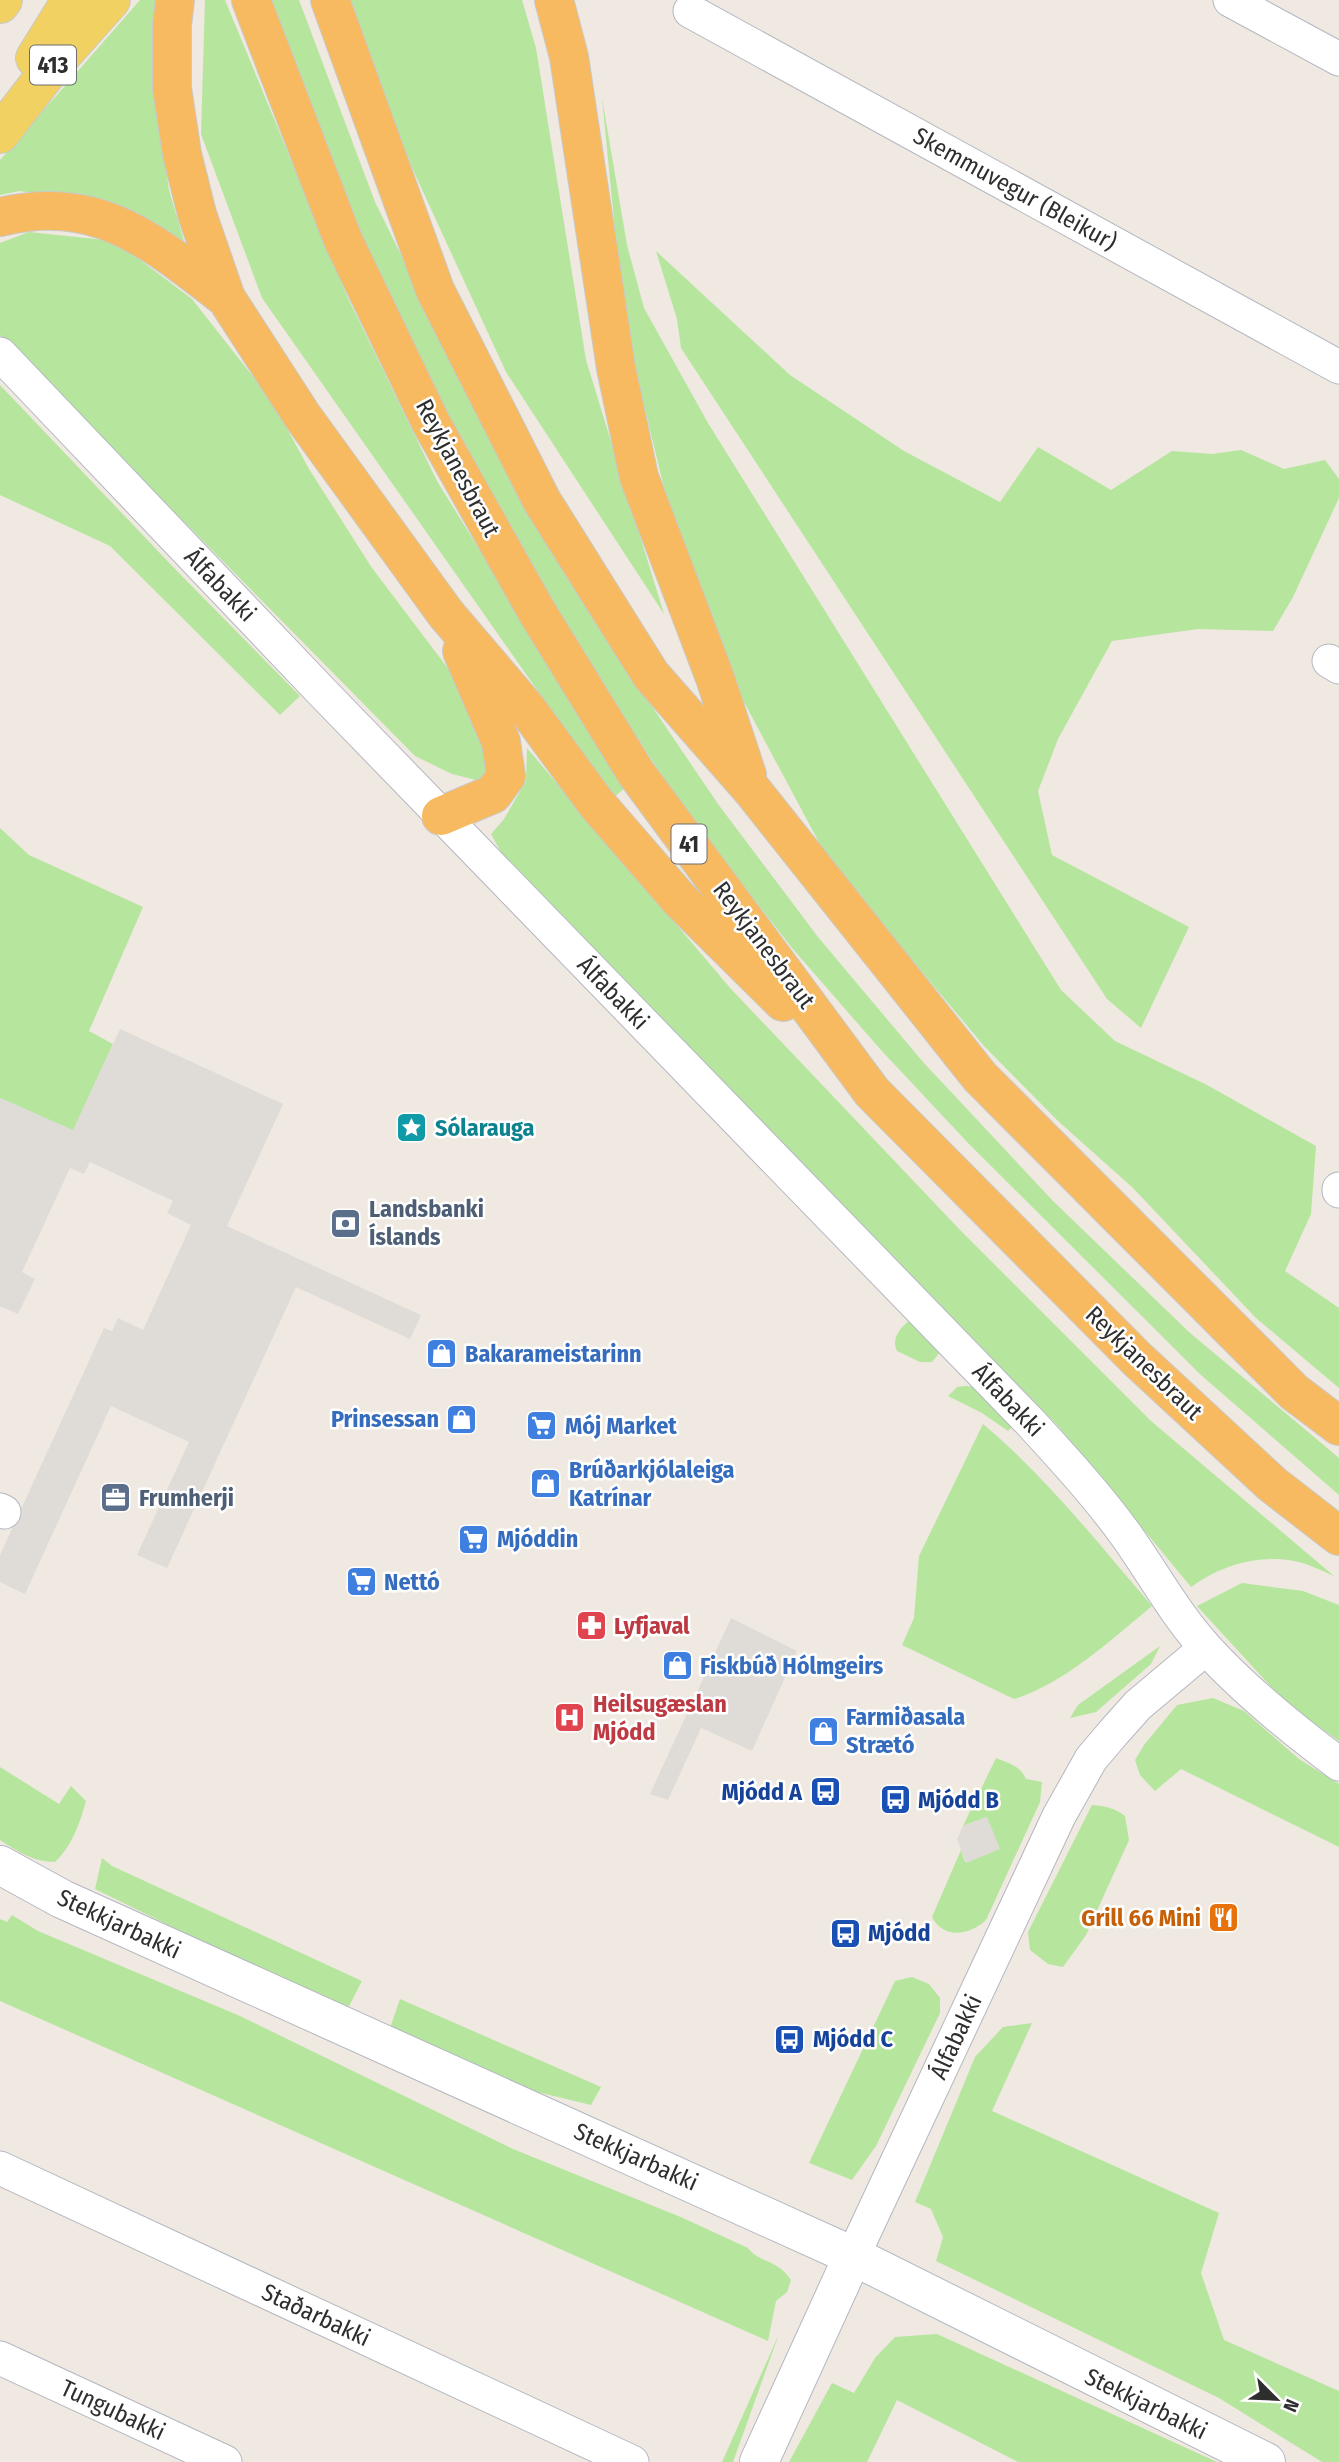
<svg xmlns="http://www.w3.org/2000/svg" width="1339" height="2462" font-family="'Fira Sans Condensed',sans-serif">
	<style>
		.green { fill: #b6e59e }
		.plaza { fill: #dfdcd8 }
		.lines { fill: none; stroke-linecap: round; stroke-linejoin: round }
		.minor-casing { stroke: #b4b7c1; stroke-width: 35 }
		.tertiary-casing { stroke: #b4b7c1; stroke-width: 40 }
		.primary-casing { stroke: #c9c9c9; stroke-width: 40 }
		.trunk-casing { stroke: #c9c9c9; stroke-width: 40 }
		.minor { stroke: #fff; stroke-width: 33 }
		.tertiary { stroke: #fff; stroke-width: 38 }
		.primary { stroke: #f2d163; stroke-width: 38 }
		.trunk { stroke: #f8ba60; stroke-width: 38 }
		.labels { text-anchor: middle; stroke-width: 5; stroke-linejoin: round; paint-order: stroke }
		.shield { fill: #fff; stroke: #6d6d6d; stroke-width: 2 }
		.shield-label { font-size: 23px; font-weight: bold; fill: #2e2e2e }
		.street-label { font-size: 24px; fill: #2e2e2e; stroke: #fff }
		.culture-label { font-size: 24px; font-weight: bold; fill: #0d838f; stroke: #fff; text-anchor: start }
		.service-label { font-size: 24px; font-weight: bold; fill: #4e5e75; stroke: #fff; text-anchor: start }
		.shop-label { font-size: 24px; font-weight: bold; fill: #366cbe; stroke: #fff; text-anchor: start }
		.health-label { font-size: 24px; font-weight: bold; fill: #be3a42; stroke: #fff; text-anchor: start }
		.transit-label { font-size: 24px; font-weight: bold; fill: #164399; stroke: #fff; text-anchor: start }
		.food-label { font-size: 24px; font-weight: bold; fill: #c56008; stroke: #fff; text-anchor: end }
	</style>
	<rect width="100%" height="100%" fill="#efe9e1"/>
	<path class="green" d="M140 0H161L154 81 169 190 184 241 118 205 20 191 0 195V160Z
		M205 0H225L348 298 437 481 626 787 613 798 262 298 201 134Z
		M271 0H299L375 202 509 474 607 640 718 804 818 937 923 1062 1053 1201 1189 1332 1339 1458V1495L1201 1375 969 1144 880 1049 792 948 690 818 584 657 477 474 351 216Z
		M348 0H522L536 48 586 360 664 614 506 372 402 146Z
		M602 98 627 245 644 308 708 423 1061 990 1115 1041 1207 1085 1316 1146 1311 1214 1285 1271 1339 1308V1388L1256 1318 1133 1188 1058 1121 984 1046 829 861 737 689 671 517 624 322Z
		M29 232 115 241 192 299 272 401 309 469 372 568 453 675 491 756 480 781 452 774 415 756 0 335V243Z
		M656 251 790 375 904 451 1000 502 1038 447 1111 490 1172 451 1212 454 1241 450 1284 469 1325 460 1339 479V498L1293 597 1273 631 1198 629 1112 641 1058 739 1038 791 1052 855 1189 927 1141 1028 1107 999 681 348 677 319Z
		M0 385 176 570 300 696 280 715 110 546 0 495Z
		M527 748 731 989 961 1231 1151 1421 1334 1576C1322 1571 1307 1563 1294 1561 1257 1554 1220 1566 1191 1587L1057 1425 501 852 491 834 504 819 526 781Z
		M0 828 29 855 143 907 89 1031 113 1044 73 1131 0 1098Z
		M910 1320 940 1352 932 1362H920L897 1351C891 1338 900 1328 910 1320Z
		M965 1386 979 1387 1012 1427 1008 1431 982 1413 948 1396 957 1387Z
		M983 1424C1047 1478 1098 1543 1152 1606 1112 1639 1064 1684 1014 1699L902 1645 914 1618 919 1556Z
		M1242 1583 1303 1591 1339 1605V1741L1286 1703 1197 1606Z
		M1160 1646 1151 1664 1096 1712 1070 1718 1078 1705Z
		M1213 1698 1244 1711 1299 1759 1339 1784V1847L1181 1769 1155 1791 1140 1775 1135 1760 1144 1745 1177 1705Z
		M996 1758C1008 1763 1021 1766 1026 1779L1042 1782 1040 1802 986 1920C970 1935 944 1940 932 1917L961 1850 965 1862 987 1817 963 1826Z
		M0 1767 59 1804 71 1786 86 1801C80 1823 72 1846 55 1862 34 1862 18 1852 0 1840Z
		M1092 1805C1105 1806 1115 1808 1125 1816L1129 1840 1086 1935 1063 1967 1048 1964 1030 1950 1028 1932Z
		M102 1858 112 1866 362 1981 346 2012 95 1889Z
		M12 1915 38 1931 240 2016 513 2149 683 2218 748 2248C759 2263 777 2259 791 2280L787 2292 776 2301 768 2341 0 2001V1919L7 1922Z
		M912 1977 929 1984 940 1998V2013L876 2146 852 2180 809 2163 895 1981Z
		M400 1999 601 2087 591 2105 525 2089 390 2028Z
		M1032 2023 992 2111 1219 2213 1201 2273 1224 2340 1339 2391V2462H1322L1219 2398 936 2261 943 2237 931 2209 915 2202 975 2057 1003 2027Z
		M779 2334 733 2462H722Z
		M937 2334 1217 2462H1018L897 2400 867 2462H789L832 2383 854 2393 875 2358 895 2337Z"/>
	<path class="plaza" d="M120 1029 283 1104 227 1226 421 1315 410 1339 296 1287 167 1568 137 1555 189 1442 111 1406 25 1594 0 1582V1555L104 1328 112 1331 118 1318 143 1330 191 1225 167 1213 173 1201 90 1162 84 1174 70 1168 22 1272 35 1279 18 1314 0 1306V1098L73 1130Z
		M731 1618 797 1651 752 1751 701 1728 668 1800 650 1794Z
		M987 1817 1000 1849 966 1863 957 1839 963 1826Z"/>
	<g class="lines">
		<defs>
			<path id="minor" d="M1230 0 1339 59
				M690 11 1339 367
				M0 354 323 693 1029 1421C1063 1458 1097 1495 1126 1535 1153 1573 1175 1614 1206 1648 1246 1692 1292 1729 1339 1764
				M1329 661 1339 667
				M1339 1189V1191
				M0 1510 4 1512
				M0 2168 632 2462
				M853 2256 1059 1816 1091 1759 1113 1733 1138 1705 1206 1648
				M0 2358 225 2462"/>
			<path id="tertiary" d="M0 1865 62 1899 853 2256 1266 2462
				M759 2462 853 2256"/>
			<path id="primary" d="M0 4 3 0
				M35 58 71 0
				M0 134 54 64 111 0"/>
			<path id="trunk" d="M175 0 172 25V88L182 154 197 214 226 298 303 417 446 614 527 709 596 803 679 899 783 1002
				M251 0 343 240 431 423 537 612 636 773 872 1092 1137 1359 1272 1484 1339 1536
				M330 0 435 290 542 501 651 675 752 790 980 1077 1294 1392 1339 1426
				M554 0 569 57 616 368 639 477 715 678 747 775
				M0 217C98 193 153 242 226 298
				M441 816 493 794 506 776 501 742 462 651"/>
		</defs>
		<use href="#minor" class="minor-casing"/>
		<use href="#tertiary" class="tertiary-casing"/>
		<use href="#primary" class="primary-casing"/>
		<use href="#trunk" class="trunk-casing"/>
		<use href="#minor" class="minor"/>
		<use href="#tertiary" class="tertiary"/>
		<use href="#primary" class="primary"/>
		<use href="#trunk" class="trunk"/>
	</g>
	<defs>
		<symbol id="sight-square" viewBox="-11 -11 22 22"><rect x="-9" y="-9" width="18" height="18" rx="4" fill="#0f9aa8" stroke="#fff"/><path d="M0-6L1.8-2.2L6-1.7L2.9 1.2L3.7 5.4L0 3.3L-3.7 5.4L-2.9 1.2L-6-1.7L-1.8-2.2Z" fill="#fff"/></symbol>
		<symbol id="bank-square" viewBox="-11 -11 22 22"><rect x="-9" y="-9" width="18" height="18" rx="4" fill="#5c6f8a" stroke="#fff"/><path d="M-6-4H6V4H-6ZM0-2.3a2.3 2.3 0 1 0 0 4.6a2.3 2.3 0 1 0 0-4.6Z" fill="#fff"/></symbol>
		<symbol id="shop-square" viewBox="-11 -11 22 22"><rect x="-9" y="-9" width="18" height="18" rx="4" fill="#3f7fe0" stroke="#fff"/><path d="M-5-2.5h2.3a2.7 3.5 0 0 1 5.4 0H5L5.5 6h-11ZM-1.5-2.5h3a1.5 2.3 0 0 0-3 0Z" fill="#fff"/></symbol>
		<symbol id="supermarket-square" viewBox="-11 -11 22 22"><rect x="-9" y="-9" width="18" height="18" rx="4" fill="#3f7fe0" stroke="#fff"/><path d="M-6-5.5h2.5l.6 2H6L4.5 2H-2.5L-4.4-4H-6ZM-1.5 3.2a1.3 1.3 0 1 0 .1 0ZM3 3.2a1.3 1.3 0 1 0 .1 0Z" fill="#fff"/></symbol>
		<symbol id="office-square" viewBox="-11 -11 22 22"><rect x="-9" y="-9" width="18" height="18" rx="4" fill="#5c6f8a" stroke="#fff"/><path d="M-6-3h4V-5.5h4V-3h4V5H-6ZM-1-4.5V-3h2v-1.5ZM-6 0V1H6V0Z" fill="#fff"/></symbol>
		<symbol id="pharmacy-square" viewBox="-11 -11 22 22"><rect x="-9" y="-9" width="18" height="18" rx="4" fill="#e0444e" stroke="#fff"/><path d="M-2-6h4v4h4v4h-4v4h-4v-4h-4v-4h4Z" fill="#fff"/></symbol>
		<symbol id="hospital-square" viewBox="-11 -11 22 22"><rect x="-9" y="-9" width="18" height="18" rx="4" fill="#e0444e" stroke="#fff"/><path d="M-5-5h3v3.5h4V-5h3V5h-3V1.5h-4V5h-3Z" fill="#fff"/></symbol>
		<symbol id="bus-square" viewBox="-11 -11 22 22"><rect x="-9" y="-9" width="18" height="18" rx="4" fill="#1a4fb4" stroke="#fff"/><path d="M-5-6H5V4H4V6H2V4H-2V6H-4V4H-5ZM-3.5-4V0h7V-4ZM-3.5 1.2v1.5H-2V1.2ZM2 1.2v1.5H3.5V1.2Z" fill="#fff"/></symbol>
		<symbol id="restaurant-square" viewBox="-11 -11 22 22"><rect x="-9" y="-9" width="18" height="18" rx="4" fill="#e8710a" stroke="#fff"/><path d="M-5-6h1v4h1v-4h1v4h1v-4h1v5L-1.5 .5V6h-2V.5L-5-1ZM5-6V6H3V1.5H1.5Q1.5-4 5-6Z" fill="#fff"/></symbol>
	</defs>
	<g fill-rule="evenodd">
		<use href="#sight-square" x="394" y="1110" width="35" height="35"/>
		<use href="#bank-square" x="328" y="1206" width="35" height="35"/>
		<use href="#shop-square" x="424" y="1336" width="35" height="35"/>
		<use href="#shop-square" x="444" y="1402" width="35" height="35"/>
		<use href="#supermarket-square" x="524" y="1408" width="35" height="35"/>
		<use href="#shop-square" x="528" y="1466" width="35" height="35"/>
		<use href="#office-square" x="98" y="1480" width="35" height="35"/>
		<use href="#supermarket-square" x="456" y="1522" width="35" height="35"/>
		<use href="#supermarket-square" x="344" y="1564" width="35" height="35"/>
		<use href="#pharmacy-square" x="574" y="1608" width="35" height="35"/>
		<use href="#shop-square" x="660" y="1648" width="35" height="35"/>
		<use href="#hospital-square" x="552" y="1700" width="35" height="35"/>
		<use href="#shop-square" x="806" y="1714" width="35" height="35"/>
		<use href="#bus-square" x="808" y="1774" width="35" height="35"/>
		<use href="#bus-square" x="878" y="1782" width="35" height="35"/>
		<use href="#restaurant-square" x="1206" y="1900" width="35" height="35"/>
		<use href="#bus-square" x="828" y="1916" width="35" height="35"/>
		<use href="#bus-square" x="772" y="2022" width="35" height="35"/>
	</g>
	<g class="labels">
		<g class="shield">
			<rect x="30" y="45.5" width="46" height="39" rx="5"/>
			<rect x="671.5" y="824.5" width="35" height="39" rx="5"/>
		</g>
		<g class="shield-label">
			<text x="53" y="73">413</text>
			<text x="689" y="852">41</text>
		</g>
		<g class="street-label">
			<text transform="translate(1015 189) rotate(29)" y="8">Skemmuvegur (Bleikur)</text>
			<text transform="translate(458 468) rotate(62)" y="8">Reykjanesbraut</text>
			<text transform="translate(220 585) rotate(46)" y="8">Álfabakki</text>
			<text transform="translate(764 945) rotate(53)" y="8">Reykjanesbraut</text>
			<text transform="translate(613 993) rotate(46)" y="8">Álfabakki</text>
			<text transform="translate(1144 1363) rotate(44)" y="8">Reykjanesbraut</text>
			<text transform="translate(1008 1400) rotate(46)" y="8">Álfabakki</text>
			<text transform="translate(119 1924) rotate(25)" y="8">Stekkjarbakki</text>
			<text transform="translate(956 2037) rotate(-65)" y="8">Álfabakki</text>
			<text transform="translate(636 2157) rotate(24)" y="8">Stekkjarbakki</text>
			<text transform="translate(316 2315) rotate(25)" y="8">Staðarbakki</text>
			<text transform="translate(1146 2404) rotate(26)" y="8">Stekkjarbakki</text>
			<text transform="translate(113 2410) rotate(25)" y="8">Tungubakki</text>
		</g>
		<g class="culture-label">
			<text x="435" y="1136">Sólarauga</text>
		</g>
		<g class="service-label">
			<text x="369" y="1217">Landsbanki<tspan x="369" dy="28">Íslands</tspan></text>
			<text x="139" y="1506">Frumherji</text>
		</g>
		<g class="shop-label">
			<text x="465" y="1362">Bakarameistarinn</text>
			<text x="439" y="1427" text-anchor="end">Prinsessan</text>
			<text x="565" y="1434">Mój Market</text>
			<text x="569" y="1478">Brúðarkjólaleiga<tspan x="569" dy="28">Katrínar</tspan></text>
			<text x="497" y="1547">Mjóddin</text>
			<text x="384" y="1590">Nettó</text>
			<text x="700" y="1674">Fiskbúð Hólmgeirs</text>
			<text x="846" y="1725">Farmiðasala<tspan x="846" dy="28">Strætó</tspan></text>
		</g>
		<g class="health-label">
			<text x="614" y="1634">Lyfjaval</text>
			<text x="593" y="1712">Heilsugæslan<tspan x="593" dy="28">Mjódd</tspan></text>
		</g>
		<g class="transit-label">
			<text x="802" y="1800" text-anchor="end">Mjódd A</text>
			<text x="918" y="1808">Mjódd B</text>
			<text x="868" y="1941">Mjódd</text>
			<text x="813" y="2047">Mjódd C</text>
		</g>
		<g class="food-label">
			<text x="1201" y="1926">Grill 66 Mini</text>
		</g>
	</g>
	<g transform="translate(1276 2399) rotate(114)" stroke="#ffffff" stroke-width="5" paint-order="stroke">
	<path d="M0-5L12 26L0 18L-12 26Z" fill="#2e2e2e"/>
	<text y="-10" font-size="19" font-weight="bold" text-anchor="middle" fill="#2e2e2e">N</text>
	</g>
</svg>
